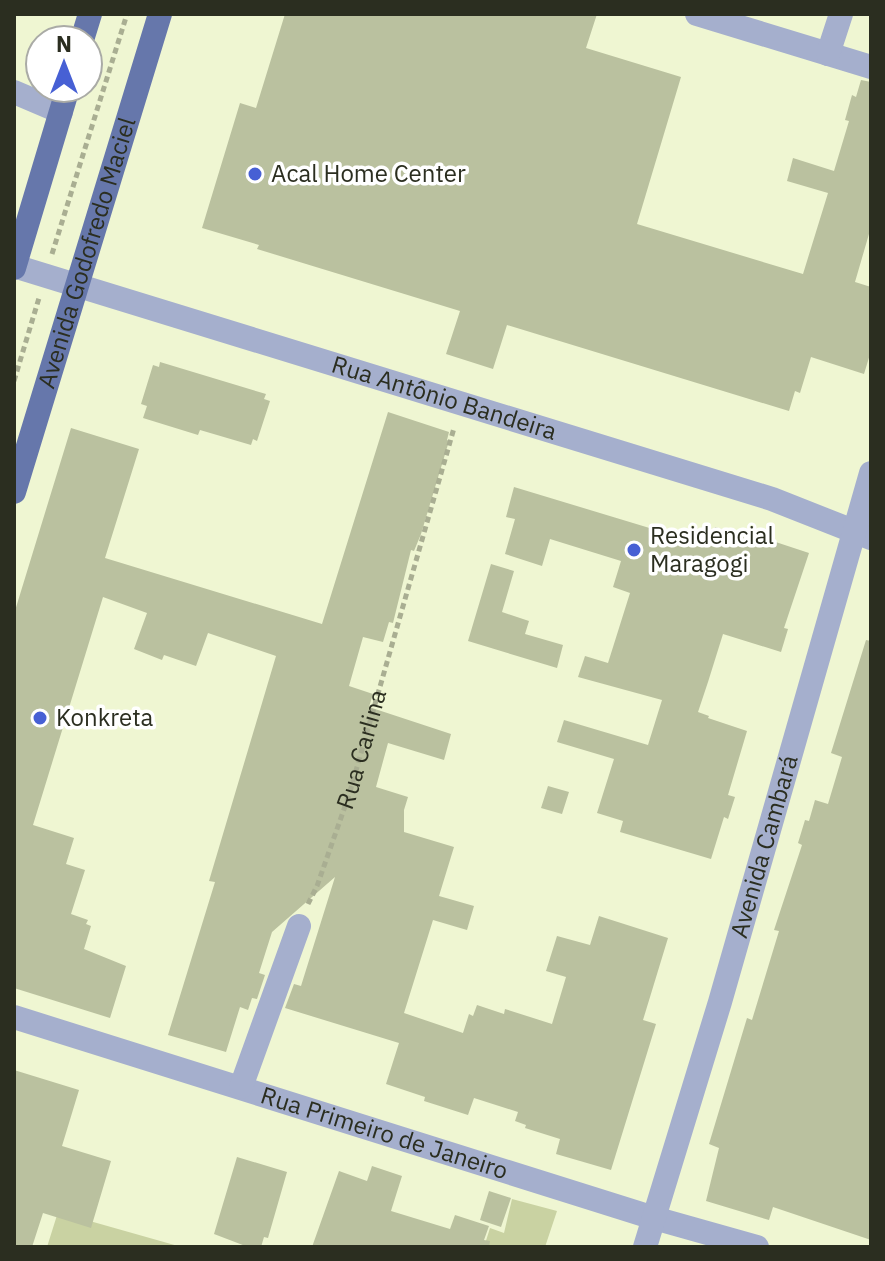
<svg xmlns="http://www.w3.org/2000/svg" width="885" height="1261" font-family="'IBM Plex Sans',sans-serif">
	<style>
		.green { fill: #c9d2a2 }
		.building { fill: #bac19f }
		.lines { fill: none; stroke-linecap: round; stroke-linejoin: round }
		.path { stroke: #a9ae92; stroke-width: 5; stroke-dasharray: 6 4; stroke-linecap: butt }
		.minor { stroke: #a5afcd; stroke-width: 24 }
		.major { stroke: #6677ab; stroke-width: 24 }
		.poi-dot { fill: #4760d4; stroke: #fff; stroke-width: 3 }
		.labels { text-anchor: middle; stroke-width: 7; stroke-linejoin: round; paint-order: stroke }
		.poi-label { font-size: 24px; fill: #2b2e20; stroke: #fff; text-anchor: start }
		.street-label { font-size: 24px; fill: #2b2e20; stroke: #fff }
	</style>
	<rect width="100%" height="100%" fill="#eff6d2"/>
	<path class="green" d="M512 1199 557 1211 545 1247H484L490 1228 504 1233Z
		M58 1212 178 1246 47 1247Z"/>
	<path class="building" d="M285 14H597L586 48 681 77 637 224 803 274 828 193 787 181 793 158 834 171 849 121 845 120 852 95 856 97 861 80 871 82V227L855 282 871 287V351L864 374 811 357 800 393 795 391 789 411 507 325 493 369 446 354 460 311 257 249 259 245 202 228 240 103 256 108Z
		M160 362 266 394 264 399 270 401 257 441 253 439 251 445 200 430 198 435 143 418 147 406 141 404 153 365 159 367Z
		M388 412 449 432 447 440 449 441 421 534 414 551 411 550 393 623 389 622 383 642 363 637 349 686 373 694 369 707 451 734 444 760 388 743 376 787 408 797 404 810V832L454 847 439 896 474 906 467 930 433 920 404 1013 463 1033 469 1014 473 1016 477 1005 504 1014 505 1009 552 1024 566 977 546 971 557 936 590 945 599 916 668 938 643 1020 656 1024 611 1170 556 1154 560 1139 525 1128 526 1125 515 1121 518 1112 474 1098 468 1115 424 1101 425 1097 386 1084 399 1043 285 1008 294 984 301 986 335 877 272 932 259 973 265 975 257 999 252 998 248 1010 240 1007 226 1052 168 1035 215 882 209 881 276 656 208 633 196 666 164 655 162 660 134 649 147 613 103 597 33 825 74 838 66 864 85 870 71 914 88 920 86 924 91 926 84 949 126 966 110 1018 14 988V614L71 428 139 449 105 558 322 624Z
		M514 487 709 546 715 527 744 536 745 532 809 553 784 628 788 629 781 652 723 634 708 682 698 712 709 716 708 718 747 731 728 795 735 797 728 819 724 817 711 859 620 832 623 821 597 813 614 759 557 742 564 720 648 745 662 700 578 677 585 656 608 663 630 593 613 587 621 561 550 539 542 566 505 554 515 519 506 517Z
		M491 564 514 571 502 612 529 621 525 634 563 645 557 668 468 641Z
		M866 640 871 641V1240L773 1207 769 1220 706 1201 719 1148 709 1144 747 1018 752 1020 779 931 774 930 802 845 798 843 805 820 809 821 815 800 828 804 842 757 831 753Z
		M548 786 569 792 562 814 541 808Z
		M14 1070 79 1090 62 1146 111 1161 91 1228 43 1213 32 1247H14Z
		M237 1157 287 1172 268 1238 264 1237 261 1247H248L214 1234Z
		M372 1166 402 1176 391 1211 450 1229 455 1215 489 1226 484 1240 490 1241 489 1247H312L339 1171 367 1181Z
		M489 1191 511 1198 501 1227 480 1220Z"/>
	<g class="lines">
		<g class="path">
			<path d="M52 254 127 14"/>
			<path d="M14 381 39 298"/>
			<path id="s1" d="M308 904 317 886 349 795 454 428"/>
		</g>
		<g class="minor">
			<path d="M697 14 871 67"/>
			<path d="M828 54 841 14"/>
			<path d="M14 92 61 112"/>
			<path id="s2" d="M14 266 772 499 871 538"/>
			<path id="s3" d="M14 1017 654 1218 757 1247"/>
			<path d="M241 1087 299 926"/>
			<path id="s4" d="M645 1247 720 1002 871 473"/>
		</g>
		<g class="major">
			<path d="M82 40 90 14"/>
			<path d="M14 268 68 88"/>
			<path id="s5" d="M14 492 160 14"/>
		</g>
	</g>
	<g class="poi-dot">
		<circle cx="255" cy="174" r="8"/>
		<circle cx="634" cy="550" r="8"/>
		<circle cx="40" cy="718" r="8"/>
	</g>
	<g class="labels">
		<g class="poi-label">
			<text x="271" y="182">Acal Home Center</text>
			<text x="650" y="544">Residencial<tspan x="650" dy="28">Maragogi</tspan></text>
			<text x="56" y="726">Konkreta</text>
		</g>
		<g class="street-label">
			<text dy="8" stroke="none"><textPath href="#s5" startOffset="250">Avenida Godofredo Maciel</textPath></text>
			<text dy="8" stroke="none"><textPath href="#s2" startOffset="450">Rua Antônio Bandeira</textPath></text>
			<text dy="8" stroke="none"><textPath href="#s1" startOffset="164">Rua Carlina</textPath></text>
			<text dy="8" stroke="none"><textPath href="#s4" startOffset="418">Avenida Cambará</textPath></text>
			<text dy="8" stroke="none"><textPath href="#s3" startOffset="388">Rua Primeiro de Janeiro</textPath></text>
		</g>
	</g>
	<rect width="885" height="1261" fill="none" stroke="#2b2e20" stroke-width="32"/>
	<g transform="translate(64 64)"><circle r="38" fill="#ffffff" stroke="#aaaba6" stroke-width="2"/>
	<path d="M0-6L14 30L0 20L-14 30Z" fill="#4760d4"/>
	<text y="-12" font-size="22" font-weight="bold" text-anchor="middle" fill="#2b2e20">N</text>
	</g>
</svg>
